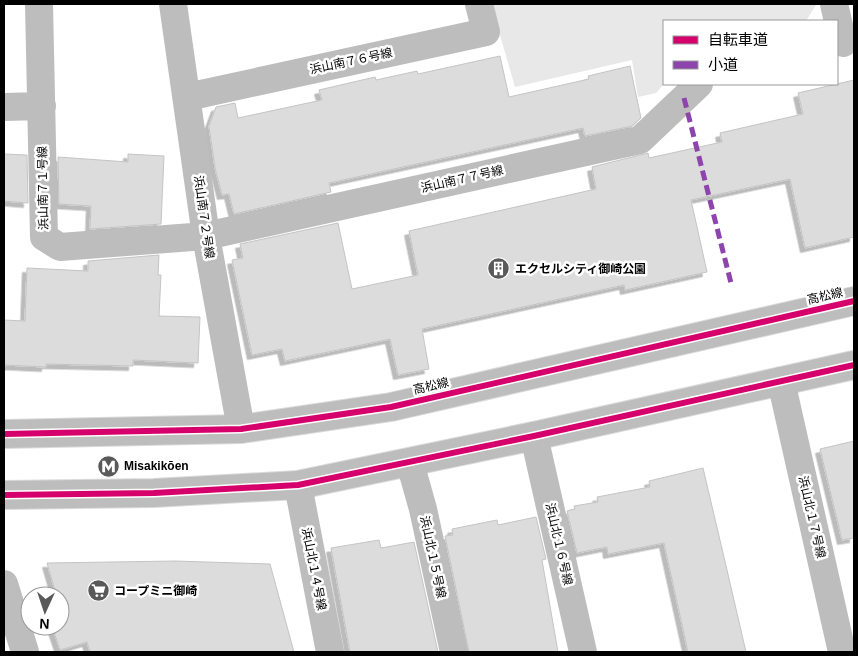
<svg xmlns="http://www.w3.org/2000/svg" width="858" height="656" font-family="Helvetica,'Noto Sans JP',sans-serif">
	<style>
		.green { fill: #e8e8e8 }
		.building { fill: #dcdcdc; stroke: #c4c4c4; filter: url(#shadow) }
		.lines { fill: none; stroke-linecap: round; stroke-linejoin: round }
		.major-casing { stroke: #dbdbdb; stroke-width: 30 }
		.minor { stroke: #bdbdbd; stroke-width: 28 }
		.major { stroke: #bdbdbd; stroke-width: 28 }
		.quiet { stroke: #8e44ad; stroke-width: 5; stroke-dasharray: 10 5; stroke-linecap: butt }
		.cycleway-casing { stroke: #fff; stroke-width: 9 }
		.cycleway { stroke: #d6006c; stroke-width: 6 }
		.labels { text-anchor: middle; stroke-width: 5; stroke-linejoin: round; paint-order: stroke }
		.street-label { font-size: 12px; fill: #000; stroke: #fff }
		.poi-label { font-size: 12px; font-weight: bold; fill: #000; stroke: #fff; text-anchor: start }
	</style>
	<defs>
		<filter id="shadow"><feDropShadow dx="-4.5" dy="4.5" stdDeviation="0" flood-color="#0004"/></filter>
	</defs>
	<rect width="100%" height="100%" fill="#fff"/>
	<path class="green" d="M491 4H815L816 5 806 21H664V84L656 93 638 97 632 60 515 87Z"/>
	<path class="building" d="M500 56 509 97 589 79 588 76 630 66 641 118 632 126 585 136 583 128 329 183 331 192 234 214 229 194 222 195 215 168 209 126 216 107 235 103 238 118 322 100 319 90 375 77 376 80 417 71 418 74Z
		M854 80V237L805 248 790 179 691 200 707 272 625 290 624 285 422 329 429 369 398 375 390 339 285 361 282 349 252 355 232 260 243 258 240 244 338 223 352 289 418 275 409 231 596 189 592 167 648 153 649 158 722 142 720 133 803 114 798 93Z
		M4 154 27 155 28 203 4 201Z
		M128 154 164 156 161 224 90 229 91 206 59 204 58 157 128 162Z
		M159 255 158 275H161L159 316 200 317 198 363 133 360V366L46 364V367L4 365V320L25 321 27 268 88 271V261Z
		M854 441V538L842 540 820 449Z
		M703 468 727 570 746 652H688L664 543 608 554 607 547 577 553 567 511 575 509 574 506 598 502 597 497 650 487 649 481Z
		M536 517 546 559 542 560 558 652H469L445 536 453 535 452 529 497 520 498 525Z
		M379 540 381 548 414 542 438 652H350L331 548Z
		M175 561 270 564 294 652H90L87 642 60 650 52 626H60V596H48L56 594 47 563Z"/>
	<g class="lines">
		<defs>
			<path id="major" d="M4 434 241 429 391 407 854 301
				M4 495 154 493 298 485 534 436 854 365"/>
		</defs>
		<use href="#major" class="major-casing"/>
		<path class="minor" d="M39 4 44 237 60 247 206 236 640 140 699 84
			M173 4 206 236 241 429
			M834 4 843 43
			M187 97 486 32 479 4
			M4 107 42 106
			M781 381 842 652
			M534 436 583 652
			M410 463 423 509 454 652
			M298 485 330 652
			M4 584 25 652"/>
		<use href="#major" class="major"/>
		<path class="quiet" d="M684 98 731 283"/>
		<defs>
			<path id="cycleway" d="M4 434 241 429 391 407 854 301
				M4 495 154 493 298 485 534 436 854 365"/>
		</defs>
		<use href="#cycleway" class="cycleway-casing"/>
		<use href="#cycleway" class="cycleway"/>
	</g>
	<defs>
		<symbol id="building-disc" viewBox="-11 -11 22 22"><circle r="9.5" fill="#595959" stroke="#fff"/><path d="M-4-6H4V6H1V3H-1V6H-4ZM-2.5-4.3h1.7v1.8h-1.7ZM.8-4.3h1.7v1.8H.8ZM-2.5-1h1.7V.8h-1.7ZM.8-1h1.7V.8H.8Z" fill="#fff"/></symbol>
		<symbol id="metro-disc" viewBox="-11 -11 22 22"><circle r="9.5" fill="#595959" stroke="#fff"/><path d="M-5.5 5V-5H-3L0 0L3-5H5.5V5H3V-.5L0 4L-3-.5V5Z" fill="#fff"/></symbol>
		<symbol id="supermarket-disc" viewBox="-11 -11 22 22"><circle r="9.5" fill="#595959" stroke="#fff"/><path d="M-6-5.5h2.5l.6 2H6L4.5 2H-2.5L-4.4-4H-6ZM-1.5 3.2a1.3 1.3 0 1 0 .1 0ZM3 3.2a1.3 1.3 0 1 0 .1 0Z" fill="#fff"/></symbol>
	</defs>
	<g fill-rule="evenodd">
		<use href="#building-disc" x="486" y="256" width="25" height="25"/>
		<use href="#metro-disc" x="96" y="454" width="25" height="25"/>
		<use href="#supermarket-disc" x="86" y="578" width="25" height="25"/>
	</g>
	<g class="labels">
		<g class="street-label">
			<text transform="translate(351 61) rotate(-12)" y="4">浜山南７６号線</text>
			<text transform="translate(462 179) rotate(-13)" y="4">浜山南７７号線</text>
			<text transform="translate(43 188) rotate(-91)" y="4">浜山南７１号線</text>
			<text transform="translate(204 217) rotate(82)" y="4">浜山南７２号線</text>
			<text transform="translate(825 296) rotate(-13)" y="4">高松線</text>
			<text transform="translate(431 386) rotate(-13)" y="4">高松線</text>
			<text transform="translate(812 517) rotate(77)" y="4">浜山北１７号線</text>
			<text transform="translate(559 544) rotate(77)" y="4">浜山北１６号線</text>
			<text transform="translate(433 557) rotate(78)" y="4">浜山北１５号線</text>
			<text transform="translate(314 569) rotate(79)" y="4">浜山北１４号線</text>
		</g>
		<g class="poi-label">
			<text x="515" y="273">エクセルシティ御崎公園</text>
			<text x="124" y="470">Misakikōen</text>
			<text x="114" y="595">コープミニ御崎</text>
		</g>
	</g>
	<rect width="858" height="656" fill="none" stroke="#000000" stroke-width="10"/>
	<rect x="663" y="20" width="175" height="65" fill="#ffffff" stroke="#999999"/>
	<rect x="673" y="36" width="25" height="8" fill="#d6006c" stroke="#999999"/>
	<text x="708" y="45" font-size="15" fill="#000000">自転車道</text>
	<rect x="673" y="61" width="25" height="8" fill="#8e44ad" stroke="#999999"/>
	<text x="708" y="70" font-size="15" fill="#000000">小道</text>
	<g transform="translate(45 611) rotate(183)"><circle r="24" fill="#ffffff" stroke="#999999"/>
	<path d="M0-4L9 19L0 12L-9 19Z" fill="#595959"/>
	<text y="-8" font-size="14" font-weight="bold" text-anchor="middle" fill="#000000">N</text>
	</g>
</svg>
